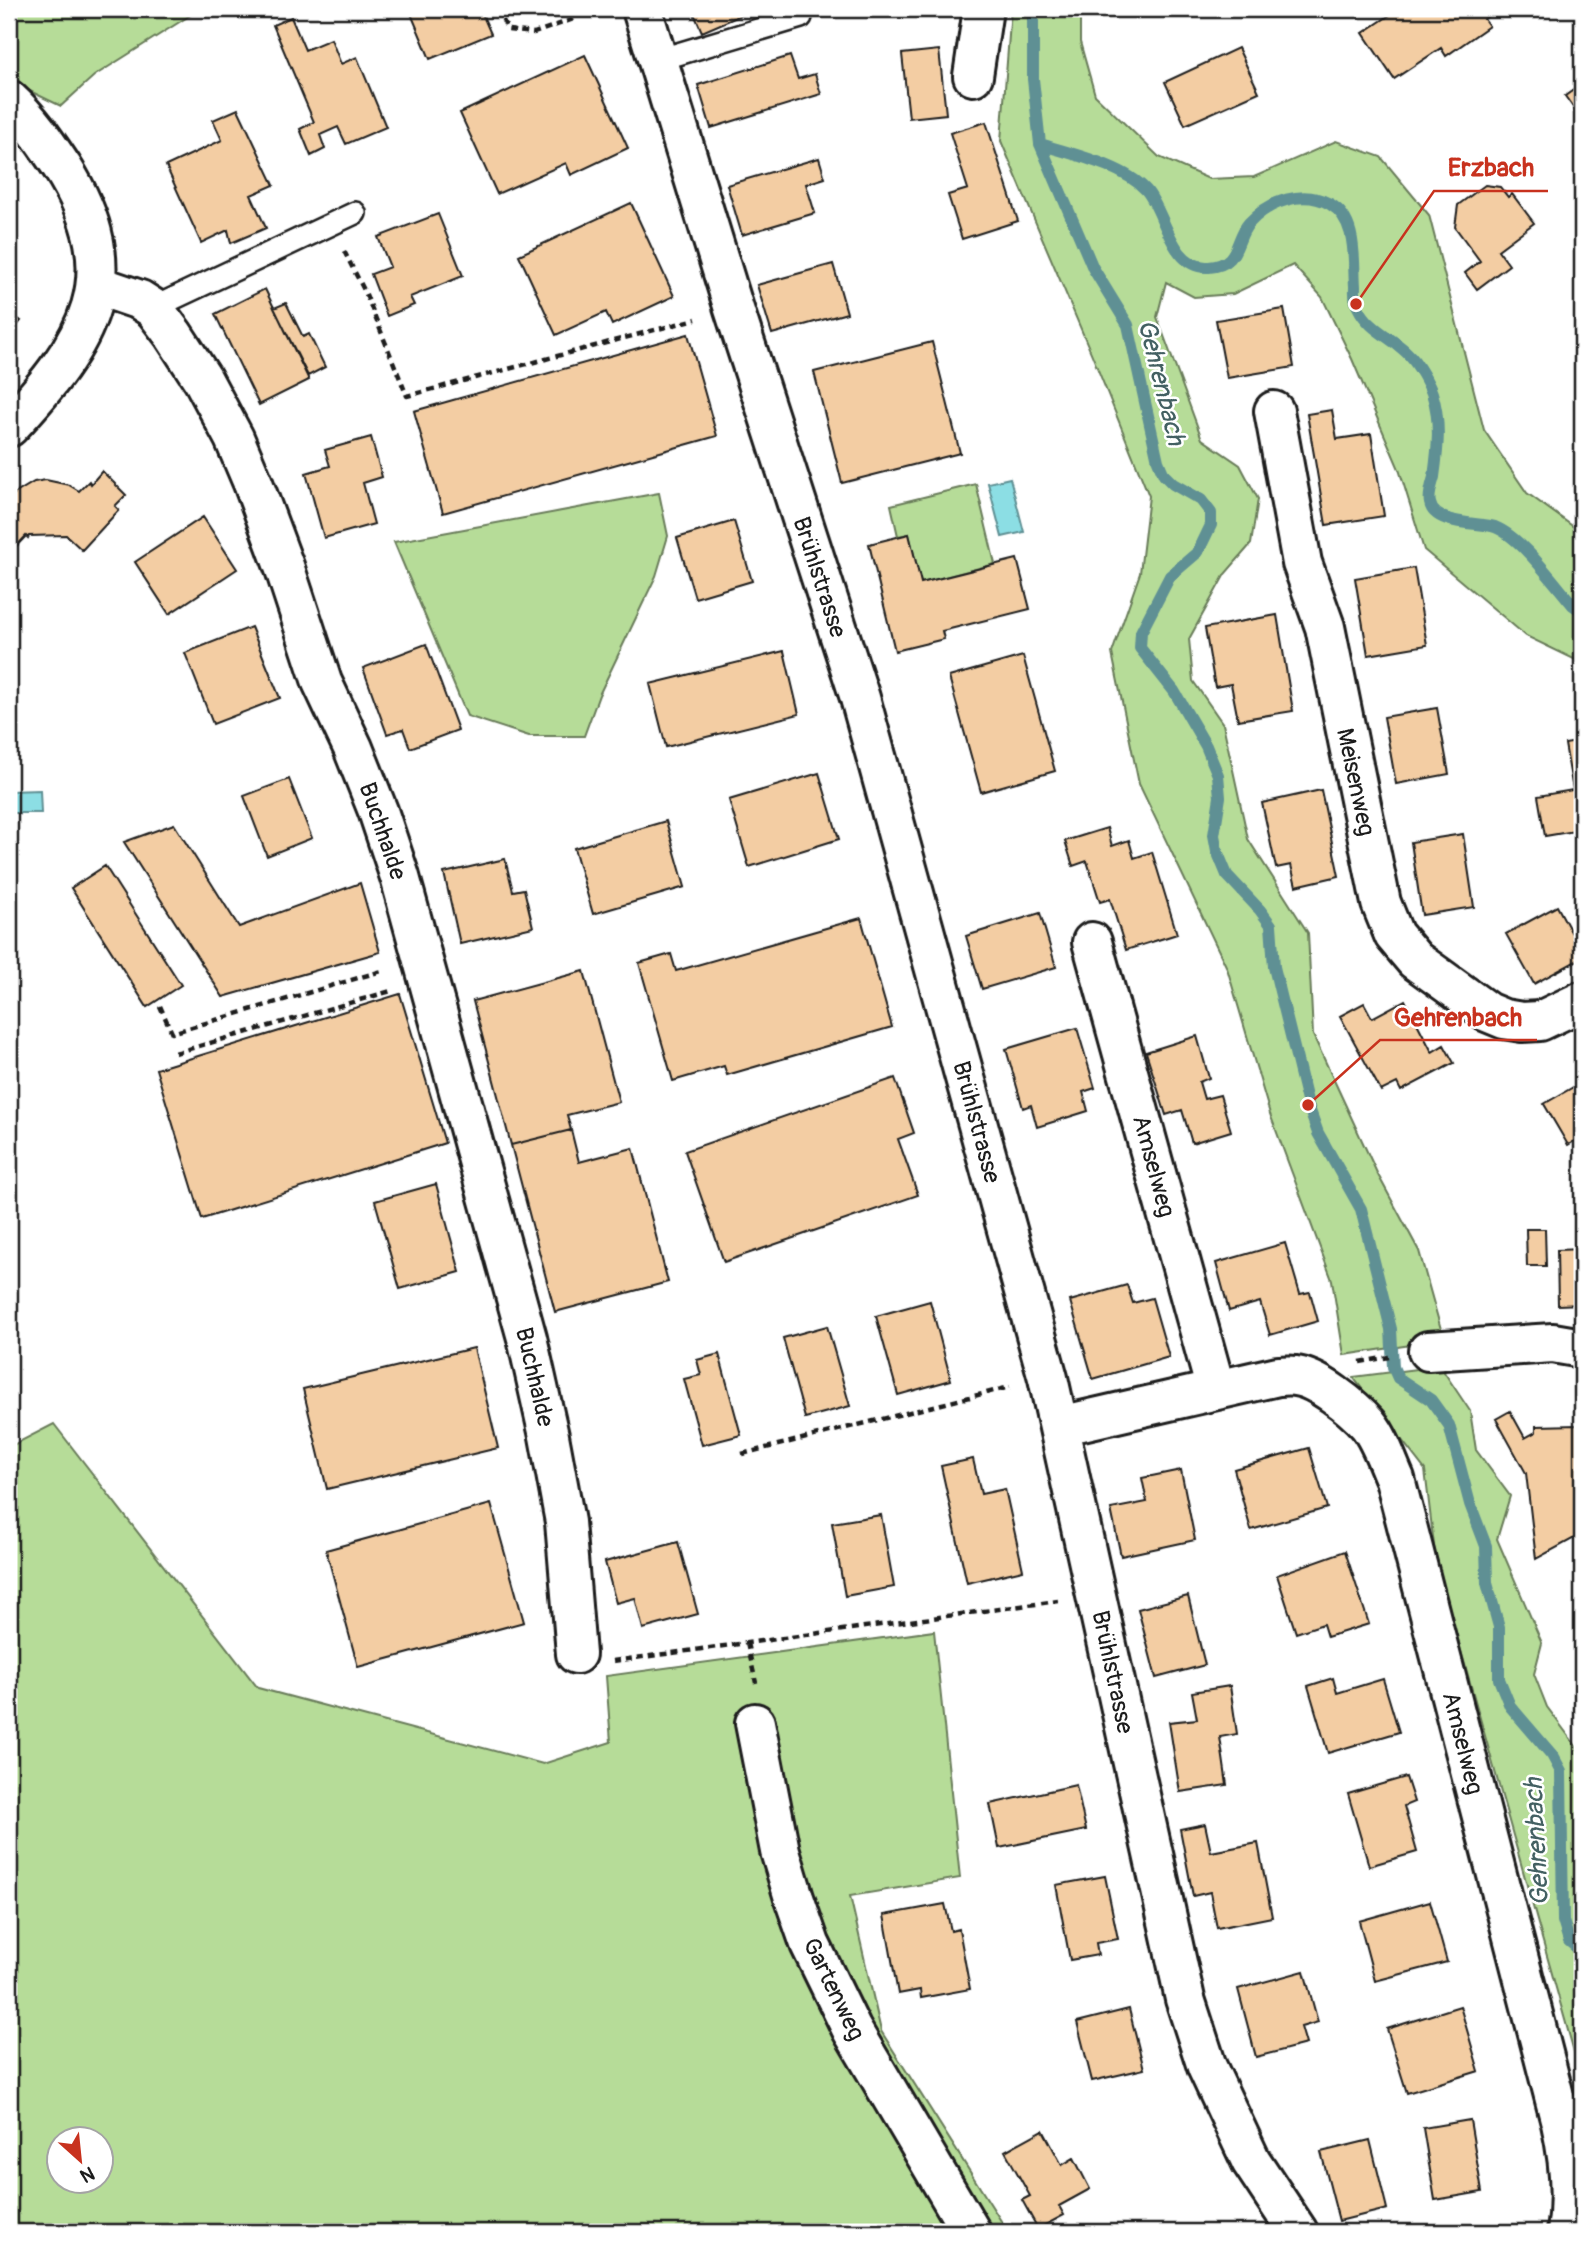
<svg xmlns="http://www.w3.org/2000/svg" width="1591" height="2241" font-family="Pangolin,sans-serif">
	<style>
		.green { fill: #b6dc98; stroke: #697c5a; stroke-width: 2; fill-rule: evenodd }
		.water { fill: #8cdee4; stroke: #5f9094; stroke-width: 2 }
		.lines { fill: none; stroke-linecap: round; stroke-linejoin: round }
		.stream { stroke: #5f9094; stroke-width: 12 }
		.building { fill: #f3cda3; stroke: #1c1c1c; stroke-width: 2 }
		.lane-casing { stroke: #1c1c1c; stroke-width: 26 }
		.street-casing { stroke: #1c1c1c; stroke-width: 44 }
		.path { stroke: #1c1c1c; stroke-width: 4.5; stroke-dasharray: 7 5; stroke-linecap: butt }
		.lane { stroke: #fff; stroke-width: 21 }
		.street { stroke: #fff; stroke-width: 38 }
		.labels { text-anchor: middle; stroke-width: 5; stroke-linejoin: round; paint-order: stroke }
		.street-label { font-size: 24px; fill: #1c1c1c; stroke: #fff }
		.water-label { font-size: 26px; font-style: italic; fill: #436062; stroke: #fff }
		.leader { fill: none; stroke: #c8321e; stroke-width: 2.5 }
		.callout-dot { fill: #c8321e; stroke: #fff; stroke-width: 2.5 }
		.callout-label { font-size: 26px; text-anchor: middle; font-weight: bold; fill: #c8321e; stroke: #fff; stroke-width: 5; stroke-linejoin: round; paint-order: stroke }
	</style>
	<rect width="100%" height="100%" fill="#fff"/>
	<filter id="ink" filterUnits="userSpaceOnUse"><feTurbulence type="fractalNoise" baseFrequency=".0143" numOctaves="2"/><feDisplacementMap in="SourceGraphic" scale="14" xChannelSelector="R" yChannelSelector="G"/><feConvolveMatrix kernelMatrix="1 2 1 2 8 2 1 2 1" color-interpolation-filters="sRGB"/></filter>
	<g filter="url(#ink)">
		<path class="green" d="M9 9H200L94 76 61 106 9 81Z
			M1011 9H1080V42L1095 95 1159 157 1209 179 1254 177 1336 141 1381 157 1429 215 1484 430 1527 493 1582 533V663L1526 636 1424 550 1399 469 1352 359 1322 297 1293 265 1233 294 1194 297 1166 282 1157 317 1202 439 1240 465 1258 499 1251 544 1225 574 1189 639 1193 681 1223 724 1248 839 1308 933 1313 1035 1377 1173 1419 1251 1444 1340 1344 1355 1332 1280 1270 1114 1227 968 1139 784 1112 653 1140 573 1149 496 1092 355 1001 141Z
			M976 484 995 564 921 583 909 534 898 536 891 505Z
			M659 493 668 536 656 576 599 695 584 736H529L467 716 394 542Z
			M1440 1366 1470 1411 1476 1450 1510 1496 1497 1539 1542 1643 1534 1674 1547 1707 1582 1754V2072L1578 2066 1436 1562 1425 1470 1353 1377Z
			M54 1424 258 1688 543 1764 611 1742 606 1676 934 1631 960 1878 850 1896 881 2031 1008 2232H9V1447ZM60 2140H102V2182H60Z"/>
		<path class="water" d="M1010 478 1024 532 1002 537 988 483Z
			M40 790 41 813H9V791Z"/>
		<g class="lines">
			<path class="stream" d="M1033 9V79L1040 144C1071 154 1123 165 1146 190 1165 211 1171 270 1209 267 1241 264 1234 240 1249 223 1269 201 1303 189 1330 204 1358 220 1353 259 1355 286 1355 293 1354 301 1358 307 1370 332 1394 337 1411 357 1418 365 1428 382 1432 393 1441 421 1438 448 1434 477 1432 484 1428 496 1430 503 1434 526 1479 522 1495 527 1521 537 1554 583 1573 605L1582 611
				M1040 144 1093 268 1128 325 1158 461 1164 475 1173 484 1201 500 1211 513V525L1198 552 1170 576 1141 632 1140 648 1174 691 1206 746 1218 775 1220 797 1214 835 1217 851 1227 875 1260 910 1271 925 1274 967 1308 1105 1318 1133 1361 1209 1391 1329 1393 1367 1398 1378 1431 1400 1449 1425 1470 1504 1486 1546 1487 1583 1499 1627V1679L1510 1706 1552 1755 1561 1772 1563 1921 1569 1941 1582 1952"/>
		</g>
		<path class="building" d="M409 9H480L491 34 430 59Z
			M692 9H753V10L702 32Z
			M1399 9H1499L1484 19 1489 26 1446 56 1441 48 1394 79 1363 33Z
			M291 17 305 50 331 39 341 64 357 57 386 127 346 144 338 127 320 135 325 149 311 156 300 129 314 122 273 25Z
			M1238 48 1259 92 1185 125 1165 82Z
			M939 50 946 114 909 118 902 54Z
			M585 55 628 148 571 175 566 163 497 194 460 113Z
			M790 56 798 79 815 74 821 94 711 128 698 85Z
			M1582 84V120L1565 96Z
			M238 109 274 185 251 195 266 228 231 243 228 230 201 243 166 166 222 140 213 120Z
			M986 122 1018 221 962 239 948 195 968 189 950 133Z
			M819 158 825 178 806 184 815 213 742 235 727 185Z
			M1485 185 1500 187 1508 197 1512 194 1534 223 1498 250 1509 265 1477 289 1465 273 1480 261 1455 227 1458 205Z
			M631 203 674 296 612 325 606 312 556 335 519 255Z
			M438 214 463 276 410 297 414 305 387 316 371 274 390 267 378 237Z
			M833 264 847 313 772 334 757 285Z
			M265 289 309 380 259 405 215 314Z
			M286 303 303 337 309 334 325 367 308 376 274 308Z
			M1284 309 1294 367 1227 378 1216 320Z
			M9 312 21 321 9 336Z
			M688 334 717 436 443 513 414 411Z
			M932 342 960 453 842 483 814 372Z
			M1332 410 1337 439 1371 434 1384 516 1326 525 1307 414Z
			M371 437 382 477 363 483 374 524 324 538 306 473 330 466 325 450Z
			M102 471 126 495 115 506 119 510 82 550 66 535 29 536 28 538 26 536 9 554V488L14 494 34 482 46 480 69 485 79 491 89 481 91 484Z
			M203 517 237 569 169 614 135 562Z
			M734 521 752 581 695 598 677 538Z
			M909 534 921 583 1017 559 1030 609 942 631 944 639 895 651 869 544Z
			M1414 568 1427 645 1368 655 1355 578Z
			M1277 615 1293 711 1238 720 1231 684 1215 687 1205 628Z
			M251 627 280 698 213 724 185 653Z
			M426 644 458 730 410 748 403 729 387 734 363 668Z
			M784 651 799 714 666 747 650 684Z
			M1023 656 1055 771 981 792 949 677Z
			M1437 708 1449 774 1396 784 1384 717Z
			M1582 741V796L1575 797 1581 830 1545 836 1538 796 1573 790 1565 744Z
			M819 773 839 839 749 867 729 800Z
			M289 779 312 838 267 856 244 796Z
			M1321 790 1339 876 1296 886 1291 865 1276 868 1262 803Z
			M666 821 685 887 593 914 574 848Z
			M174 824 239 927 360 883 380 952 223 997 124 842Z
			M1107 828 1112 846 1129 840 1134 858 1152 852 1177 934 1126 950 1110 899 1100 902 1087 861 1073 866 1065 841Z
			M1463 834 1474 907 1422 915 1411 842Z
			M505 859 513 891 524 889 533 927 460 944 444 873Z
			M105 866 181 985 147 1007 71 888Z
			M1557 906 1582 952V958L1534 984 1506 934Z
			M1040 913 1056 967 982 989 966 936Z
			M861 918 892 1027 727 1075 724 1066 673 1081 639 963 671 954 676 971Z
			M584 971 619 1102 567 1115 571 1130 511 1145 473 1001Z
			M400 994 445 1143 202 1219 156 1069Z
			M1405 1000 1432 1052 1444 1045 1454 1063 1401 1091 1397 1083 1381 1091 1340 1016 1364 1003 1372 1018Z
			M1077 1028 1095 1088 1083 1092 1088 1111 1037 1127 1031 1105 1023 1108 1006 1049Z
			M1197 1036 1209 1078 1199 1082 1204 1099 1220 1095 1231 1131 1192 1143 1182 1110 1166 1115 1146 1052Z
			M895 1078 914 1133 898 1139 918 1195 724 1262 685 1151Z
			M1582 1082V1137L1568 1145 1544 1104Z
			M571 1130 579 1162 633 1148 668 1282 555 1312 511 1145Z
			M436 1184 460 1272 400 1289 375 1201Z
			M1526 1229H1545L1546 1266H1527Z
			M1285 1243 1300 1294 1310 1292 1318 1321 1270 1335 1260 1302 1229 1311 1216 1263Z
			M1582 1249V1304L1558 1305 1557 1250Z
			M1127 1285 1133 1303 1152 1298 1169 1357 1093 1379 1070 1301Z
			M930 1301 951 1380 898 1395 876 1316Z
			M827 1326 850 1406 805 1418 783 1338Z
			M474 1348 498 1448 327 1489 303 1389Z
			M719 1354 741 1435 702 1445 684 1379 701 1375 697 1360Z
			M1510 1411 1525 1438 1536 1432V1426L1578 1425 1579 1473 1582 1482V1534L1536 1559 1526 1473 1496 1419Z
			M1309 1448 1327 1508 1251 1530 1234 1469Z
			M973 1459 981 1494 1005 1489 1023 1570 967 1583 941 1466Z
			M1181 1470 1195 1540 1121 1556 1111 1509 1147 1502 1142 1478Z
			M491 1504 524 1622 358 1667 326 1550Z
			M881 1515 894 1587 845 1596 832 1523Z
			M678 1542 698 1614 643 1629 635 1598 616 1603 605 1562Z
			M1345 1551 1369 1624 1327 1637 1323 1624 1296 1633 1277 1575Z
			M1188 1596 1205 1665 1156 1678 1138 1609Z
			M1333 1678 1337 1693 1383 1679 1399 1732 1328 1753 1308 1686Z
			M1230 1686 1237 1734 1220 1737 1227 1785 1180 1792 1169 1722 1197 1719 1192 1692Z
			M1406 1777 1414 1802 1404 1806 1417 1852 1369 1866 1348 1794Z
			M1076 1785 1086 1830 999 1848 990 1804Z
			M1205 1824 1211 1852 1258 1843 1272 1917 1217 1928 1210 1892 1193 1896 1180 1829Z
			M1105 1876 1118 1939 1096 1943 1098 1955 1070 1960 1056 1885Z
			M1430 1901 1447 1962 1375 1981 1359 1921Z
			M945 1904 951 1931 959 1929 970 1989 921 1998 920 1990 898 1994 884 1915Z
			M1304 1971 1318 2022 1301 2027 1306 2044 1256 2057 1238 1989Z
			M1460 2006 1479 2071 1407 2093 1387 2029Z
			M1129 2009 1144 2069 1092 2081 1077 2022Z
			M1470 2120 1482 2192 1435 2200 1423 2128Z
			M1043 2130 1062 2165 1074 2158 1090 2189 1059 2206 1064 2215 1038 2229 1022 2200 1030 2196 1005 2151Z
			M1370 2140 1387 2209 1339 2221 1321 2152Z"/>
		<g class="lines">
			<defs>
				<path id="lane" d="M658 60 801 17 798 9
					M154 309 168 301 355 213"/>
				<path id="street" d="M642 9 734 309 860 698 1048 1378 1185 1999 1207 2067 1251 2161 1298 2232
					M973 76 983 9
					M9 100C30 119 46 143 62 167 131 276 88 343 9 427
					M96 285 140 300 154 309 173 334 203 380 234 438 253 483 285 569 322 682 353 748 378 811 400 877 527 1338 549 1436 565 1522 576 1654
					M1274 411 1302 563 1325 627 1381 903 1394 935 1415 960 1487 1012 1504 1019 1522 1022 1540 1021 1582 1001
					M1092 942 1216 1390
					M1428 1351 1553 1343 1582 1348
					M1060 1426 1278 1376C1283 1376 1289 1375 1295 1376 1317 1378 1353 1407 1368 1424 1380 1439 1387 1461 1395 1479L1561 2123C1569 2159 1573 2195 1567 2232
					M755 1723 780 1851 794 1898 810 1944 852 2030 971 2232"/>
			</defs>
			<use href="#lane" class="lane-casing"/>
			<use href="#street" class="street-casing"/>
			<path class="path" d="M497 9 508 30 534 33 571 20 580 9
				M344 251 365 292 407 396 696 319
				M160 1006 172 1033 385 970
				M175 1053 391 991
				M1360 1362 1389 1357
				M742 1454 1010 1387
				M747 1643 756 1683
				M613 1661 1058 1601"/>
			<use href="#lane" class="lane"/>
			<use href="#street" class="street"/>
		</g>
	</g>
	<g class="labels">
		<g class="street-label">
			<text transform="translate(820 577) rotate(72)" y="8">Brühlstrasse</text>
			<text transform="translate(1356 782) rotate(78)" y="8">Meisenweg</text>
			<text transform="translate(383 831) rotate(71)" y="8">Buchhalde</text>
			<text transform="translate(977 1122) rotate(75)" y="8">Brühlstrasse</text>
			<text transform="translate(1154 1166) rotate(75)" y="8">Amselweg</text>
			<text transform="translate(535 1377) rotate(77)" y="8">Buchhalde</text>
			<text transform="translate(1113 1672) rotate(78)" y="8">Brühlstrasse</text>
			<text transform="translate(1463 1743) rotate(76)" y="8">Amselweg</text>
			<text transform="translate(834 1989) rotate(64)" y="8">Gartenweg</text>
		</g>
		<g class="water-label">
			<text transform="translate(1162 382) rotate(76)" y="9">Gehrenbach</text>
			<text transform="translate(1536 1842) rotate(-93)" y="9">Gehrenbach</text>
		</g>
	</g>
	<path class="leader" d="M1356 304L1434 191H1548M1308 1105L1380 1040H1537"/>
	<g class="callout-dot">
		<circle cx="1356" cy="304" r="7"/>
		<circle cx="1308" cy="1105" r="7"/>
	</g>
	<g class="callout-label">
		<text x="1491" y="176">Erzbach</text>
		<text x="1458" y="1026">Gehrenbach</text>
	</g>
	<rect width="1591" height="2241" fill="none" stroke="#fff" stroke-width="35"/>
	<rect x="18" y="18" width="1556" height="2206" fill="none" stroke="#1c1c1c" stroke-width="2.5" filter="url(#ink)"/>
	<g transform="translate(80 2160) rotate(153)"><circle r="33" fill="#ffffff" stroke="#a4a4a4" stroke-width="2"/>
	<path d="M0-5L12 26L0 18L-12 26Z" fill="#c8321e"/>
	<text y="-10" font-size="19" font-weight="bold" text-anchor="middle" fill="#1c1c1c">N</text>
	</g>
</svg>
